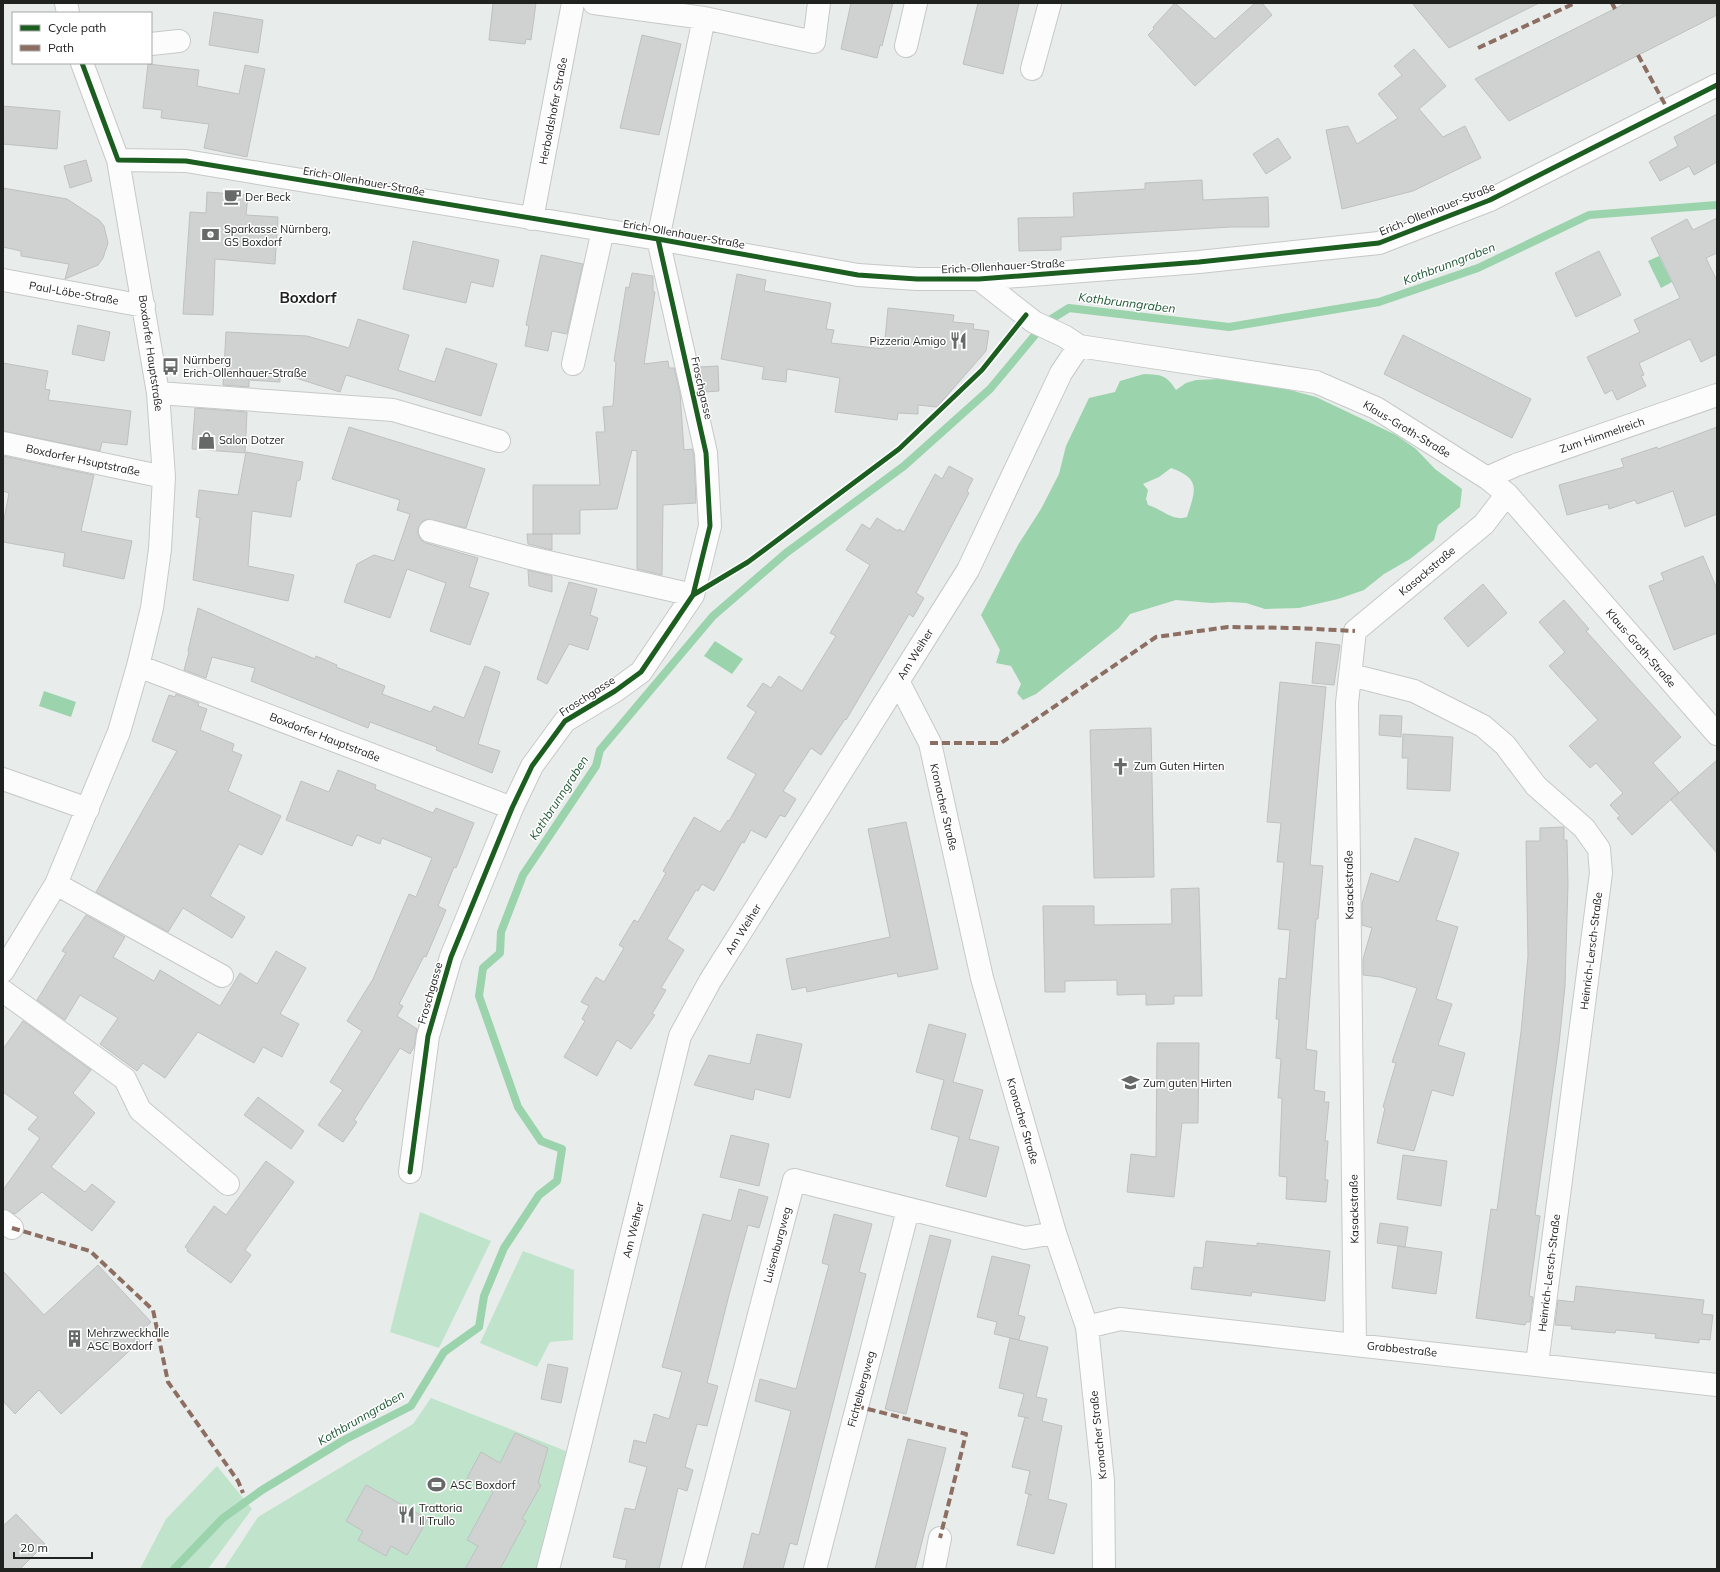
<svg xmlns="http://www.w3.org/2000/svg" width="1720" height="1572" font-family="Mulish,sans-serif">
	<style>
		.green { fill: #c0e4cb }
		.water { fill: #9bd3ac; fill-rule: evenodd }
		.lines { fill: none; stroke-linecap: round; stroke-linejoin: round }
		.stream { stroke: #9bd3ac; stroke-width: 8 }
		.building { fill: #cfd2d1; stroke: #bec1c0 }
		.minor-casing { stroke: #c6c9c7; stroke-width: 24 }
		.minor { stroke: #fcfcfc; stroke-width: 22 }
		.quiet { stroke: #8d6e63; stroke-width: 4; stroke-dasharray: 8 4; stroke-linecap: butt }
		.cycleway-casing { stroke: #fff; stroke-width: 8 }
		.cycleway { stroke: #1b5e20; stroke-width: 5 }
		.labels { text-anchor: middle; stroke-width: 3; stroke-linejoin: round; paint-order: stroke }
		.street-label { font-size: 11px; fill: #202220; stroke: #fff }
		.poi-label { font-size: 11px; fill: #202220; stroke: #fff; text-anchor: start }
		.water-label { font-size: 12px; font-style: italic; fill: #1d5633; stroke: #fff }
		.district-label { font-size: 15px; font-weight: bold; fill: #202220; stroke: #fff }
	</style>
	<rect width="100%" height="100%" fill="#e8ecea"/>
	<path class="green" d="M420 1212 491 1241 439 1348 390 1332Z
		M523 1251 574 1270 573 1340 550 1342 537 1367 480 1343Z
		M431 1398 571 1453 540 1569H224L258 1517 413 1424Z
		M217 1466 252 1509 208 1569H140L166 1519Z"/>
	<path class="water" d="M1659 256 1672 282 1661 288 1648 261Z
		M1144 374C1161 375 1166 374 1176 390L1186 383 1196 380 1221 379 1271 385 1316 397 1396 435 1416 449 1435 469 1462 489 1460 507 1438 525 1434 540 1410 559 1384 574 1364 590 1338 599 1299 608 1265 609 1246 603 1229 602 1211 603 1176 600 1130 614 1119 628 1036 694 1023 700 1017 693 1021 684 1011 666 996 663 1000 650 981 615 1018 545 1041 509 1059 474 1066 446 1089 398 1115 392 1120 381ZM1171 468C1202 479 1195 491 1187 517 1173 522 1162 509 1148 505L1146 499 1148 490 1143 484 1159 477Z
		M715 641 743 659 732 674 704 656Z
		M44 691 76 702 71 717 39 706Z"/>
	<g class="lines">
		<path class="stream" d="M174 1569 223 1518 262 1490 344 1440 411 1406 444 1352 479 1327 484 1296 504 1248 539 1195 557 1181 562 1149 541 1141 518 1107 479 996 483 968 500 953 501 932 523 875 596 766 600 750 713 616 786 553 904 466 990 389 1045 323 1069 308 1229 327 1379 302 1478 268 1589 215 1717 205"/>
	</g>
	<path class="building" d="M493 3H536L531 40 526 39 525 44 489 40Z
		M851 3H893L882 46 880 45 877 58 841 49Z
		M978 3H1019L1003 74 963 64Z
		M1175 3 1215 39 1255 3H1262L1272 15 1195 86 1148 35 1154 29 1153 27Z
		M1412 3H1539L1449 48Z
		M1626 3H1717V15L1509 121 1475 79Z
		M214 12 263 20 258 53 209 45Z
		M642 35 681 44 659 135 620 128Z
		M1414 49 1446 86 1419 109 1443 137 1465 126 1481 158 1413 191 1342 209 1326 130 1348 126 1357 144 1398 118 1378 94 1402 75 1394 66Z
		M148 64 199 70 197 86 239 94 245 65 265 69 247 157 204 148 209 124 161 118 162 110 143 108Z
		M3 106 60 111 57 149 3 144Z
		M1717 114V162L1694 175 1689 166 1660 181 1649 162 1678 146 1674 137Z
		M1278 138 1291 158 1266 174 1253 154Z
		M86 160 92 181 70 188 64 166Z
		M1202 180 1203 200 1268 197 1269 227H1231L1061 237V250L1019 251 1018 218 1074 217 1073 193 1145 189V183Z
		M3 188 67 199 99 220 104 226 108 243 103 258 98 265 65 279 69 264 21 256V251L3 247Z
		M207 192 248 195 246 215 278 217 275 264 215 259 213 315 183 314 190 212 206 213Z
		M1717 218V253L1706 258 1717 281V354L1701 362 1690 339 1639 363 1644 375 1641 376 1646 386 1617 400 1612 390 1605 394 1587 357 1640 332 1634 320 1680 298 1651 238 1687 219 1693 230Z
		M413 241 499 260 493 287 471 282 466 303 403 289Z
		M1599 251 1621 295 1576 317 1555 273Z
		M541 255 583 264 567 334 552 331 548 351 525 346 529 326 526 325Z
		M632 273 653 276V292H655L644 364 668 361 669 368H674L680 393 684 450 692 449 694 455 696 503 663 505 662 575 637 569V451L632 450 617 509 580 510V534H533V485H600L596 432H605L603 407 613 406 616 362 614 361 626 287 629 288Z
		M737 274 766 280 764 291 831 303 826 329 834 330 831 343 884 349 888 308 954 315 953 322 974 324 973 329 989 331 986 351 937 407 918 405V414L898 413 897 420 835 412 840 378 787 369 786 382 762 379 764 367 721 359Z
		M358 319 409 335 398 370 435 382 446 348 497 364 481 416 346 375 340 392 280 373V382L249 380V387L223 385 226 332 307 336 349 348Z
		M78 325 110 332 104 361 72 354Z
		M1403 335 1531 399 1512 438 1384 374Z
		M3 363 48 371 45 389 50 390 48 400 131 411 127 445 102 442 100 451 3 431Z
		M718 366 719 391 705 392 699 367Z
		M195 408 247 412 245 453 192 449Z
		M349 427 485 469 466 528 427 519 422 522 418 528V534L421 540 426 543 478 558 469 587 489 593 470 645 430 631 446 583 407 569 390 618 344 602 357 564 374 555 394 561 410 514 397 510 400 500 332 479Z
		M1717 427V514L1685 527 1673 491 1637 504 1635 500 1609 509 1608 504 1567 515 1559 485 1624 467 1621 459 1657 447 1658 449Z
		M246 452 303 462 300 480 297 481 291 517 252 511 248 566 294 575 288 601 193 580 200 518 196 517 199 490 238 495Z
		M3 456 94 475 81 531 132 541 124 579 63 566 65 553 3 542V525L9 493 3 491Z
		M949 466 973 479 967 491 969 493 916 593 924 598 913 617 909 614 846 720 845 719 821 755 811 748 783 791 796 799 785 817 780 815 766 838 751 830 744 843 742 842 714 891 702 884 698 891 696 890 667 939 684 950 661 988 666 990 652 1014 655 1015 631 1049 617 1040 597 1076 564 1057 585 1021 582 1019 589 1006 581 1002 596 977 604 982 624 948 619 945 634 920 638 922 666 873 663 871 694 817 720 832 728 820 729 821 756 774 727 758 756 712 747 706 763 683 771 688 779 676 802 691 836 636 830 633 870 565 846 550 862 524 870 529 877 518 898 531 899 529 904 532 935 474 942 479Z
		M527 534H552V550L528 544Z
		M1703 556 1717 589V633L1674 650 1649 586 1664 580 1661 573Z
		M528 570 552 576V592L529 586Z
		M569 582 597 589 590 615 598 618 588 650 569 644 547 684 537 679Z
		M1483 584 1507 613 1468 647 1444 618Z
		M1564 600 1589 629 1586 631 1681 737 1653 763 1679 792 1632 835 1617 818 1620 816 1610 805 1623 793 1596 763 1590 768 1569 746 1598 720 1549 666 1565 652 1539 622Z
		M198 608 315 659 316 656 337 665 336 667 385 686 382 694 431 712 434 706 464 718 485 666 500 672 478 744 500 751 492 773 436 750 437 747 370 722 368 728 251 681 255 668 212 657 206 678 184 670 189 652 188 651Z
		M1316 642 1340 645 1334 685 1312 683Z
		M1280 682 1326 687 1310 865 1323 866 1318 919H1316L1306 1049 1317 1051 1314 1090 1325 1092 1324 1102H1329L1325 1141H1328L1325 1180H1328L1326 1202 1286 1199 1287 1177 1279 1176 1282 1098H1278L1281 1059 1276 1058 1279 1019H1276L1279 978 1286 979 1290 930 1278 929 1284 862H1277L1281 823 1267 822Z
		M176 694 199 703 198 706 207 709 200 730 234 744 232 751 242 755 228 791 281 816 262 855 239 844 210 896 245 917 232 938 183 908 168 932 96 892 177 751 152 741 169 695 175 697Z
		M1380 715 1402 716 1401 737 1379 735Z
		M1151 728 1154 877 1094 878 1090 730Z
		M1403 734 1453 737 1450 791 1407 789 1408 758H1402Z
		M1717 760V853L1671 800Z
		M338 770 376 785 375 789 433 813 436 808 474 823 456 868 454 867 438 906 446 910 426 957 424 956 399 1004 403 1006 397 1016 417 1029 414 1047 410 1054 400 1048 354 1120 357 1122 343 1142 318 1125 343 1090 330 1082 362 1031 347 1021 373 979 409 894 416 897 432 858 382 838 380 844 357 835 352 846 286 820 301 781 329 792Z
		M906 822 938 969 898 977 897 973 807 992 806 987 792 990 786 959 890 937 868 829Z
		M1564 827V840H1567L1568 884 1565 986 1559 1044 1535 1215 1540 1216 1529 1296 1533 1297 1530 1322H1526L1525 1325 1476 1318 1491 1209 1497 1210 1521 1032 1528 956 1526 841H1540V828Z
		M1415 838 1459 853 1436 920 1458 927 1436 999 1452 1004 1438 1045 1465 1053 1453 1096 1432 1090 1414 1151 1377 1143 1385 1108 1383 1107 1396 1063 1392 1062 1417 988 1380 977 1363 975V959L1372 928 1362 925V904L1371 873 1399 882Z
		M1199 888 1202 996H1174V1004L1146 1005V994L1117 995V980L1065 981V992H1045L1043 906H1094V925L1172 924 1171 889Z
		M86 915 125 937 113 957 154 981 160 970 220 1006 240 973 257 984 276 951 306 968 280 1014 299 1024 282 1057 263 1047 254 1063 198 1032 165 1078 143 1063 137 1071 100 1044 118 1018 80 995 65 1020 37 1000 66 953 62 951Z
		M23 1021 91 1070 73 1093 95 1113 51 1167 85 1192 92 1184 115 1202 92 1231 42 1192 15 1214 3 1209V1190L40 1138 28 1129 38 1117 3 1092V1049Z
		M929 1024 966 1034 953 1082 983 1090 969 1139 999 1147 986 1197 946 1186 959 1137 931 1129 944 1080 916 1072Z
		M757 1034 802 1044 790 1098 755 1089 753 1100 694 1085 709 1055 750 1064Z
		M1157 1043H1199L1198 1123H1182L1174 1197 1127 1192 1131 1154 1156 1157Z
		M258 1097 304 1131 291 1149 244 1115Z
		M731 1135 769 1144 759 1186 720 1177Z
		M1403 1155 1447 1161 1441 1206 1397 1199Z
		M266 1161 294 1182 245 1250 251 1255 231 1283 187 1251 188 1249 185 1247 214 1206 226 1215Z
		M739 1189 768 1197 759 1228 748 1225 729 1295 707 1383 718 1386 707 1426 697 1424 685 1467 693 1470 687 1491 678 1488 659 1569H625L627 1560 613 1557 625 1508 635 1510 647 1467 629 1462 634 1440 646 1443 654 1414 669 1419 682 1372 662 1367 703 1214 731 1221Z
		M834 1214 872 1224 859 1272 866 1274 797 1545 790 1543 783 1569H743L752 1533 759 1535 791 1411 755 1401 760 1379 796 1389 829 1265 822 1263Z
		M1380 1223 1408 1227 1405 1247 1377 1243Z
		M930 1235 951 1240 906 1414 885 1409Z
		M1206 1241 1257 1246V1243L1330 1251 1325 1301 1252 1292 1251 1296 1191 1289 1194 1267 1203 1268Z
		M1398 1246 1442 1252 1436 1294 1392 1288Z
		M992 1256 1030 1265 1018 1315 1025 1317 1019 1340 994 1334 997 1322 977 1317Z
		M98 1265 151 1322 136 1337 140 1341 61 1414 39 1390 15 1414 3 1401V1271L44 1315Z
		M1576 1286 1704 1300 1702 1314 1713 1315 1710 1340 1699 1339V1343L1655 1338 1656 1334 1616 1330 1615 1333 1571 1329 1572 1326 1555 1325 1558 1300 1574 1302Z
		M1010 1338 1048 1347 1036 1397 1047 1399 1042 1421 1062 1426 1048 1499 1067 1504 1054 1554 1017 1545 1029 1494 1032 1495 1025 1493 1030 1471 1012 1467 1025 1417 1029 1418 1018 1416 1024 1394 999 1388Z
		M548 1364 568 1368 561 1403 541 1399Z
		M515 1433 548 1448 538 1483 541 1485 522 1519 526 1521 500 1569H465L478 1546 467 1540 493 1492 467 1478 481 1452 500 1463Z
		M908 1439 946 1448 915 1569H875Z
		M366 1485 428 1519 407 1555 391 1546 386 1556 358 1540 363 1531 346 1521Z
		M16 1514 45 1544 20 1569H3V1526Z"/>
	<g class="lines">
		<defs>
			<path id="minor" d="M66 3 68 13
				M704 18 814 42 819 3
				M151 44 179 41
				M906 46 916 3
				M1032 69 1050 3
				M118 160 186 161 658 239 858 275 917 279H979L1199 262 1379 243 1490 200 1717 85
				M532 219 573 3
				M979 279 1034 322 1064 336 1079 346 1316 382 1376 408 1487 478 1507 494 1717 734
				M3 280 144 306
				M573 364 603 230
				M158 393 393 410 499 441
				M3 443 164 477
				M1487 478 1516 465 1717 395
				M430 531 526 557 693 595
				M138 666 512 808
				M1351 675 1414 691 1483 726 1505 745 1536 786 1584 828 1599 849 1601 873 1537 1364
				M898 681 930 743 982 978 1055 1233 1087 1327 1103 1481 1104 1569
				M3 779 88 809
				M56 884 222 976
				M3 971 56 884 119 732 138 666 152 608 160 549 164 477 158 393 118 160 82 63
				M3 991 125 1079 140 1110 228 1184
				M410 1172 428 1036 451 957 512 808 532 766 565 721 615 691 641 672 693 595 710 526 706 453 658 239 704 18 594 3
				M3 1221 12 1228
				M1087 1327 1120 1319 1717 1385
				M1355 1344 1347 703 1355 631 1484 524 1507 494
				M548 1569 578 1453 680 1036 710 981 968 570 1061 373 1079 346
				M693 1569 794 1180 1025 1238 1055 1233
				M815 1569 908 1210
				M934 1569 940 1538"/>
		</defs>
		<use href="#minor" class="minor-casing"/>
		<use href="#minor" class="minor"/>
		<path class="quiet" d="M1612 3 1615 9
			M1478 48 1575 3
			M1638 55 1668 110
			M930 743H1001L1156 637 1228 627 1296 628 1355 631
			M12 1228 90 1251 153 1310 168 1382 238 1481 243 1493
			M856 1406 966 1434 940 1538"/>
		<defs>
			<path id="cycleway" d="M82 63 118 160 186 161 658 239 858 275 917 279H979L1199 262 1379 243 1490 200 1717 85
				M693 595 748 562 899 449 982 370 1026 315
				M410 1172 428 1036 451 957 512 808 532 766 565 721 615 691 641 672 693 595 710 526 706 453 658 239"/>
		</defs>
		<use href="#cycleway" class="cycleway-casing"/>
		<use href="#cycleway" class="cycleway"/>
	</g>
	<defs>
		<symbol id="cafe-bare" viewBox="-9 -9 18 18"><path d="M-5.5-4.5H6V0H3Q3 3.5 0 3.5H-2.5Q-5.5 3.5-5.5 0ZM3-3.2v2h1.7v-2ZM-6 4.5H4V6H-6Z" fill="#666967" stroke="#fff" stroke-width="2.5" paint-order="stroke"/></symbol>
		<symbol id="bank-bare" viewBox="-9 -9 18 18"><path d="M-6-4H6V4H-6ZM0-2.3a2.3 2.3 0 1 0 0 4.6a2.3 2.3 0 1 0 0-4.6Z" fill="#666967" stroke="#fff" stroke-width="2.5" paint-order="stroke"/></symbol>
		<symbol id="restaurant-bare" viewBox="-9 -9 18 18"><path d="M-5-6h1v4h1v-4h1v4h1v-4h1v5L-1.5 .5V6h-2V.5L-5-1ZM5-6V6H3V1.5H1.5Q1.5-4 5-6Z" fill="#666967" stroke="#fff" stroke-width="2.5" paint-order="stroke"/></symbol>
		<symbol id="bus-bare" viewBox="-9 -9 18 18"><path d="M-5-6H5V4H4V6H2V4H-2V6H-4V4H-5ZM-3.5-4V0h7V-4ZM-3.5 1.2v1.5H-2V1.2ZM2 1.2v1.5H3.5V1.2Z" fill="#666967" stroke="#fff" stroke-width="2.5" paint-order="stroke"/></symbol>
		<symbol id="shop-bare" viewBox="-9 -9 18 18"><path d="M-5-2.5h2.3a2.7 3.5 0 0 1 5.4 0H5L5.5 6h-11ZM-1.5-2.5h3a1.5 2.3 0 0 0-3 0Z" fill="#666967" stroke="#fff" stroke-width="2.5" paint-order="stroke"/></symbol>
		<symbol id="church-bare" viewBox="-9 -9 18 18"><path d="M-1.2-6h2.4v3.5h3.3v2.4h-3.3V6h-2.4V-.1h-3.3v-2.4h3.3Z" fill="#666967" stroke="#fff" stroke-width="2.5" paint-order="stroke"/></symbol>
		<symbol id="school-bare" viewBox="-9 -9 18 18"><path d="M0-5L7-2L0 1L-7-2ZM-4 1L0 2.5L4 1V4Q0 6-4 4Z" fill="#666967" stroke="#fff" stroke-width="2.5" paint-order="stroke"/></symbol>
		<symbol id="building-bare" viewBox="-9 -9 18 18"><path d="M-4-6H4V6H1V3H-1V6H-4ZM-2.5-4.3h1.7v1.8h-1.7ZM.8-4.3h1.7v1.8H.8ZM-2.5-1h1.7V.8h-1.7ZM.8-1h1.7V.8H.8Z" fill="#666967" stroke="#fff" stroke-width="2.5" paint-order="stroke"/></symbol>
		<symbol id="stadium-bare" viewBox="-9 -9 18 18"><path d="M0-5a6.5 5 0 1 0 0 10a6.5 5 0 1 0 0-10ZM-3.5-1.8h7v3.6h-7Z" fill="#666967" stroke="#fff" stroke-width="2.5" paint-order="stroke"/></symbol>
	</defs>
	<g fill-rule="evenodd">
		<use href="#cafe-bare" x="220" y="184" width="25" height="25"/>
		<use href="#bank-bare" x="198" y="222" width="25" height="25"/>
		<use href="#restaurant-bare" x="946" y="328" width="25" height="25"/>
		<use href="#bus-bare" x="158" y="354" width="25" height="25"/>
		<use href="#shop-bare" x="194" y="428" width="25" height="25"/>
		<use href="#church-bare" x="1108" y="754" width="25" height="25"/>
		<use href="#school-bare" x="1118" y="1070" width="25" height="25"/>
		<use href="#building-bare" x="62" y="1326" width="25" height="25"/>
		<use href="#stadium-bare" x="424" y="1472" width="25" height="25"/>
		<use href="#restaurant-bare" x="394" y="1502" width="25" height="25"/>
	</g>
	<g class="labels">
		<g class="street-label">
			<text transform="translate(553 111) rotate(-79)" y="4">Herboldshofer Straße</text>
			<text transform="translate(364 181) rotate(10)" y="4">Erich-Ollenhauer-Straße</text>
			<text transform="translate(1437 209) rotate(-22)" y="4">Erich-Ollenhauer-Straße</text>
			<text transform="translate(684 234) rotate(10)" y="4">Erich-Ollenhauer-Straße</text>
			<text transform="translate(1003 266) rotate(-3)" y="4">Erich-Ollenhauer-Straße</text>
			<text transform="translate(74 293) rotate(10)" y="4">Paul-Löbe-Straße</text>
			<text transform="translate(151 353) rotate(82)" y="4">Boxdorfer Hauptstraße</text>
			<text transform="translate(702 388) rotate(77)" y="4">Froschgasse</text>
			<text transform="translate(1407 429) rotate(31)" y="4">Klaus-Groth-Straße</text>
			<text transform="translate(1602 435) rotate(-19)" y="4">Zum Himmelreich</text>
			<text transform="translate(83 460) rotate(12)" y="4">Boxdorfer Hsuptstraße</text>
			<text transform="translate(1427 571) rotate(-40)" y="4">Kasackstraße</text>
			<text transform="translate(1641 648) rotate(49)" y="4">Klaus-Groth-Straße</text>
			<text transform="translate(915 654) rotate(-58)" y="4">Am Weiher</text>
			<text transform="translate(587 696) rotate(-33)" y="4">Froschgasse</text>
			<text transform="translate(325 737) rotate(21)" y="4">Boxdorfer Hauptstraße</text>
			<text transform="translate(944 807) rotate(77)" y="4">Kronacher Straße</text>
			<text transform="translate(1349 885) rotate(-91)" y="4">Kasackstraße</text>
			<text transform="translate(743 929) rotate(-58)" y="4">Am Weiher</text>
			<text transform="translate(1591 951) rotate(-83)" y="4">Heinrich-Lersch-Straße</text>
			<text transform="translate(430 993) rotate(-74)" y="4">Froschgasse</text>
			<text transform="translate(1023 1121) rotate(74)" y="4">Kronacher Straße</text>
			<text transform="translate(1354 1209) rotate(-91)" y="4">Kasackstraße</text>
			<text transform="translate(633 1230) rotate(-76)" y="4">Am Weiher</text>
			<text transform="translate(777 1245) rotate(-75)" y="4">Luisenburgweg</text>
			<text transform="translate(1549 1273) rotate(-83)" y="4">Heinrich-Lersch-Straße</text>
			<text transform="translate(1402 1349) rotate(6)" y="4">Grabbestraße</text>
			<text transform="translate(861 1389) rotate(-75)" y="4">Fichtelbergweg</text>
			<text transform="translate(1098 1435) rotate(-96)" y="4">Kronacher Straße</text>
		</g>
		<g class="poi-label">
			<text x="245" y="201">Der Beck</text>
			<text x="224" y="233">Sparkasse Nürnberg,<tspan x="224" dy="13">GS Boxdorf</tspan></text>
			<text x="946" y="345" text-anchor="end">Pizzeria Amigo</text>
			<text x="183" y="364">Nürnberg<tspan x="183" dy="13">Erich-Ollenhauer-Straße</tspan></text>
			<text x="219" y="444">Salon Dotzer</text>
			<text x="1134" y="770">Zum Guten Hirten</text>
			<text x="1143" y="1087">Zum guten Hirten</text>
			<text x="87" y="1337">Mehrzweckhalle<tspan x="87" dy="13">ASC Boxdorf</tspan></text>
			<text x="450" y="1489">ASC Boxdorf</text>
			<text x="419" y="1512">Trattoria<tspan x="419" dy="13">Il Trullo</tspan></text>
		</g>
		<g class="water-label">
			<text transform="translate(1449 264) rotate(-21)" y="4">Kothbrunngraben</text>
			<text transform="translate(1127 303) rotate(7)" y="4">Kothbrunngraben</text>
			<text transform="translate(559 798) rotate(-57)" y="4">Kothbrunngraben</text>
			<text transform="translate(361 1418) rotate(-30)" y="4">Kothbrunngraben</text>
		</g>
		<g class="district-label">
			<text x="308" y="303">Boxdorf</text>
		</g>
	</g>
	<rect width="1720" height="1572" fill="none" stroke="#202220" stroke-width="8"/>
	<rect x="12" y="12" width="140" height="52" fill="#ffffff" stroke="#a6a7a6"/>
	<rect x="20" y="25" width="20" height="6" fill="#1b5e20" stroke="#a6a7a6"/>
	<text x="48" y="32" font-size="12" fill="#202220">Cycle path</text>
	<rect x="20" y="45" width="20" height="6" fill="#8d6e63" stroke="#a6a7a6"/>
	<text x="48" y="52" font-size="12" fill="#202220">Path</text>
	<path d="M14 1552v6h78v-6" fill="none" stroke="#202220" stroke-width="2"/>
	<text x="20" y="1552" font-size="12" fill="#202220" stroke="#ffffff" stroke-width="3" paint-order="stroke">20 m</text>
</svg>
